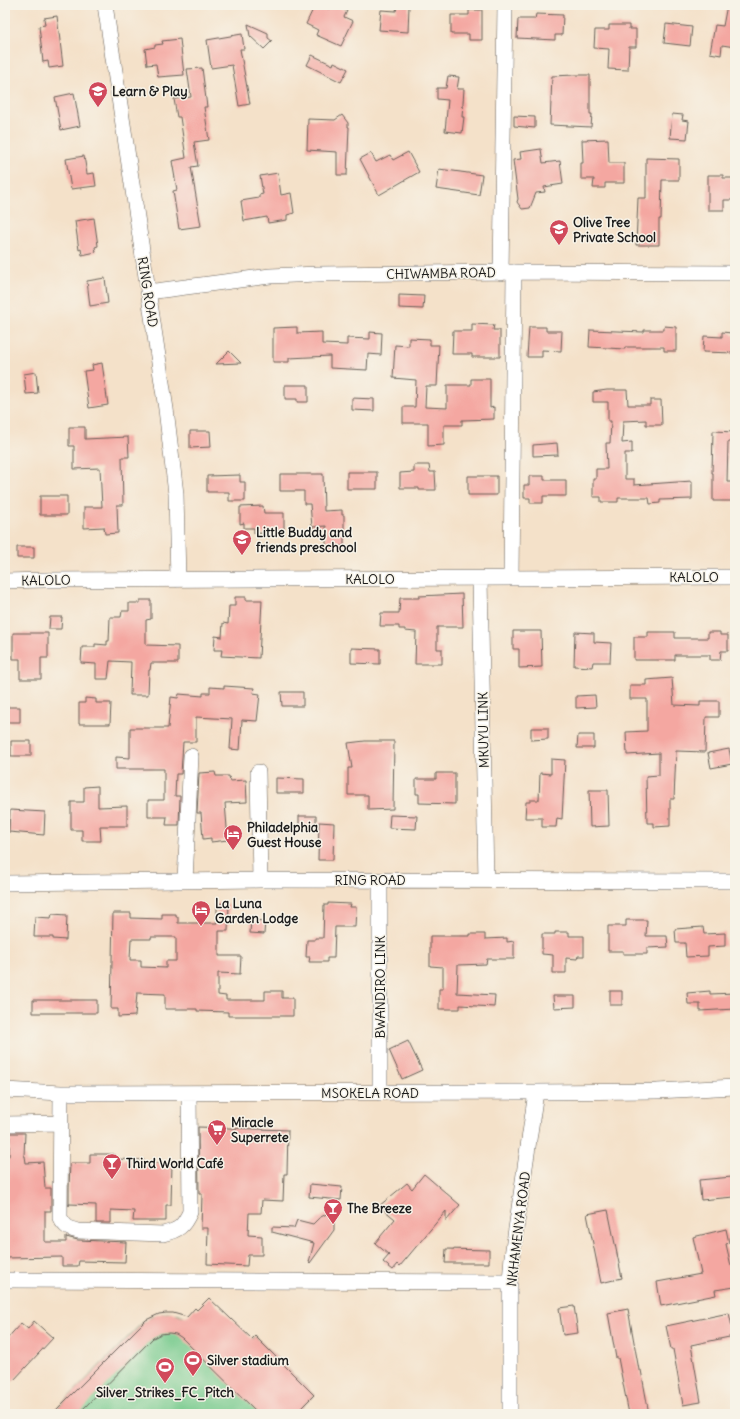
<svg xmlns="http://www.w3.org/2000/svg" width="740" height="1419" font-family="Delius,sans-serif">
	<style>
		.green { fill: #78cb8e; stroke: #4a7455 }
		.building { fill: #f4a7a1; fill-rule: evenodd }
		.lines { fill: none; stroke-linecap: round; stroke-linejoin: round }
		.minor-casing { stroke: #686159; stroke-width: 16 }
		.minor { stroke: #fff; stroke-width: 15 }
		.labels { text-anchor: middle; stroke-width: 3; stroke-linejoin: round; paint-order: stroke }
		.poi-label { font-size: 13px; font-weight: bold; fill: #1c1c1c; stroke: #f7f3e8; text-anchor: start }
		.street-label { font-size: 13px; fill: #1c1c1c; stroke: #f7f3e8 }
	</style>
	<rect width="100%" height="100%" fill="#f7f3e8"/>
	<filter id="ink" filterUnits="userSpaceOnUse"><feTurbulence type="fractalNoise" baseFrequency=".025" numOctaves="2"/><feDisplacementMap in="SourceGraphic" scale="8" xChannelSelector="R" yChannelSelector="G"/><feConvolveMatrix kernelMatrix="1 2 1 2 8 2 1 2 1" color-interpolation-filters="sRGB"/></filter>
	<filter id="wash" filterUnits="userSpaceOnUse"><feTurbulence type="fractalNoise" baseFrequency=".012" numOctaves="4" result="noise"/><feDisplacementMap in="SourceGraphic" scale="16" xChannelSelector="R" yChannelSelector="G"/><feGaussianBlur stdDeviation="0.9" result="paint"/><feColorMatrix in="noise" values="0 0 0 0 0 0 0 0 0 0 0 0 0 0 0 0 0 1.4 0 .05"/><feComposite in="paint" operator="in"/></filter>
	<g filter="url(#wash)">
		<rect width="100%" height="100%" fill="#f4e1c9"/>
		<path class="green" d="M166 1313 179 1314 192 1320 232 1359 255 1336 314 1395 295 1414H52L141 1324 152 1317Z"/>
		<g id="blocks">
			<path class="building" d="M315 5H320L329 9 331 5H333L347 11 344 17 353 21 341 46 316 35 318 30 306 24Z
				M727 5H735V47L722 45 721 55 710 53 715 25 723 26Z
				M397 6H409L408 32 379 30 381 10 396 11Z
				M469 10H482V40H469V34H451V15H469Z
				M536 14 563 15 562 35H555V40L517 38 518 19H535Z
				M57 16 63 66 49 68 48 61 43 62 39 26 45 25 44 18Z
				M248 24 268 33V38L272 41 264 49 250 36Z
				M666 24 692 27 690 46 664 43Z
				M609 25H629V29H636V47H629L628 70 608 69 609 49 594 48 595 30H609Z
				M242 34 244 49H240L250 104 239 106 232 65 211 68 207 40Z
				M180 39 184 75 158 77 156 64 147 65 145 49 155 47V45L163 44 162 41Z
				M312 55 333 65 334 62 348 69 341 82 307 65Z
				M202 68 207 107H204L209 140 194 142 198 166 191 167 201 226 179 229 173 191 177 190 172 161 186 158 180 117H177L174 99 191 97 187 69Z
				M575 75H590V114H592L591 127 550 125 552 76Z
				M448 76 459 77 457 89H464L462 117H464L462 133 445 131 448 100 437 99V88H446Z
				M74 93 80 126 61 130 55 97Z
				M672 114 683 115 682 120 689 121 687 139 670 138Z
				M342 115 348 123V127H349L347 175H337V152L307 150 308 119 335 120Z
				M514 116 535 117V128L514 126Z
				M608 139 609 163H624V183H605V188H593L594 179H581V163H583L582 140Z
				M541 149 543 163 560 161 563 184 544 187 545 192 536 193 530 208 522 209 517 202 518 199 513 160 521 159 520 152Z
				M408 152 419 172 379 195 360 159 371 153 376 162 390 155 393 160Z
				M84 156 87 174 94 173 96 186 71 189 66 159Z
				M646 158 679 159V180H662L661 219H659V245H636L638 198H646Z
				M439 169 482 175 479 195 436 189Z
				M278 173 281 195 291 193 294 213 287 215V220L268 223 267 217 244 221 241 201 259 198V195L263 194 260 176Z
				M708 175H723V178H735V200H724V210H708Z
				M94 218 98 246 95 247 96 252 82 255 81 249 79 250 75 221Z
				M105 278 108 303 90 306 87 281Z
				M399 295 424 296 423 309 399 308Z
				M472 324 494 325 493 330H500V357H472V354H452L453 331H472Z
				M664 326 676 327V351H664V347H625V349L589 347 590 330 644 332V330H664Z
				M297 327V333L322 332V344L347 345V338L370 339V332L382 333 381 355 368 354 367 370 330 368V356L289 358V362H273V328Z
				M529 327H546V331H562L561 351 542 350V357H527Z
				M722 332 732 333V335H735V353L703 352 704 336 722 337Z
				M409 338 430 339V345H439L437 386H426L425 407 447 408V385H471V379H490V408L494 407V419L462 420V425H444V445L428 446V423H403V407H415L416 380 393 378 395 345 409 346Z
				M229 351 241 363 216 364Z
				M102 363 108 405 89 408 84 371 93 370 92 365Z
				M36 372 38 393 26 394 24 374Z
				M285 385H308V402H297V399H285Z
				M607 390H627L628 405H650V400H661L662 425H646V420L623 421 622 443 632 442V453H625V479H634V485L692 481V499L660 500V503L650 504 649 498H618V502H601V497H593V479H596V469H607L606 443H610L611 421H608V402H593V392Z
				M352 398 374 399V411L352 410Z
				M69 427H85V439L128 437 129 457H122L123 505H117L118 533 105 534 104 527 84 528V507H102L100 468 74 469V446H69Z
				M190 431H210L211 447 190 448Z
				M713 431 735 432V442H728L727 482H735V501H713V473H712Z
				M557 443 558 455 533 456V445Z
				M414 465H429L430 472H435L436 490H419V488H400V473L414 472Z
				M347 472H377V489H347Z
				M280 474H323L324 511 342 510V515H344V546H326V526L312 527 310 504H304V491H280Z
				M240 475V482H245V501H229V492H207V476Z
				M468 476H497V495H468Z
				M529 476H544V480H566V496H543V503H530V498H524V485H529Z
				M40 496H67V515H40Z
				M263 506 264 513H284V534L254 533V528H244V523L240 524V507Z
				M17 547H34V558H17Z
				M462 594 463 627H437V649H442V664H415L416 632 405 631V629H399V626H380L381 613H399L400 598H419V596Z
				M235 597H246V600H262L259 658 221 656 222 650H214L215 636 222 637 223 623 228 624 229 606H235Z
				M140 600H151V619L146 620V645L178 646V663H151L150 670H149L148 695H130L131 662 110 661 108 679H96V664L81 663 82 647H95V644L107 645V641H109L110 617H121L122 611H129V603H140Z
				M50 617H62L61 629H49Z
				M513 631H541L542 667 519 668V649H513Z
				M575 632 594 633V642L611 643 610 662H593L592 667 574 666Z
				M648 632H675V638H708V632H720V635H728V651H721L720 660H710V655H675V660H634V637H648Z
				M13 633H48V658H41V679H20V659H13Z
				M351 648 380 649V664L351 663Z
				M672 678 674 705 700 706V701H719V717H706L705 752 676 751 674 799H670V826L654 827V823H647L646 776 659 775V753L627 755 626 732 647 731V699H630V685H646V680Z
				M224 686 254 688 253 693 260 694 257 721 242 720 240 750 230 749 232 719 196 717V742H183L181 774H176L175 796H180L179 825H166L167 817H148V800H164V769H116V757L130 758V728H168L171 697 178 698 179 694 203 696V693H210V687L224 688Z
				M281 692H303V706H282Z
				M595 695 596 707 576 708V696Z
				M85 698 96 699V703H111L110 724H79V703H85Z
				M5 707H20V722H5Z
				M531 728H548V739L531 740Z
				M578 735H594V748H577Z
				M11 741H31V756H11Z
				M365 741H394L393 809 368 810V795H348V768H352L348 743Z
				M729 749 732 764 711 768 708 753Z
				M551 759 565 760 562 819 557 818 556 827H542V818H525L526 802H530V800H539L540 773 551 774Z
				M215 772 216 776H229L230 781 246 780 247 802 225 803 228 840 211 842V838L203 839 201 813H197L199 773Z
				M436 773H455V804L419 803V794H416V779H436Z
				M276 778 304 779V793H276Z
				M98 786V807L127 806V826H100L101 841H82V830H71V802H84V787Z
				M589 790H608L609 826 590 827Z
				M10 810 45 812 44 835 9 832Z
				M390 815 417 816 416 829 389 828Z
				M299 816H316V828H299Z
				M319 822 334 823 333 860H318Z
				M217 903 229 904 228 931H219V956H241L240 974 218 973V995L226 996V1000H265V991H282V998H293V1016H228V1012L197 1011V1009H165V994L137 993 135 1016 118 1017V1009H111L113 913H131V918L162 919V914H176V917H178V923H217ZM151 937H176V961H166V968L141 967V960H130L131 939H151Z
				M328 903 351 904 350 907H356L355 927H335L334 958H327V962H309L310 957H306L307 940H315V938H323L324 905H328Z
				M52 914 67 915 66 940 53 939V937H34L35 917 51 918Z
				M251 920 265 921 264 934 250 933Z
				M626 920H647L646 936H667L668 947 647 948V954H623V951H608V926H626Z
				M703 927 704 934 725 933V946L708 947V956L686 957 685 943H676L675 929Z
				M555 932H569V936H584V956H578L577 959 566 958V973H553V955L542 954V934H555Z
				M470 934H485V939L507 938V942L514 941V959H487L486 964 458 965 457 993 495 995 494 1007 460 1005V1009H439V989H443V967L430 966V936H470Z
				M610 991H622V1005H610Z
				M710 991V994L735 993V1009L700 1011V1004H688L687 993Z
				M553 996H575V1007L554 1008Z
				M33 1000H97V1013H33Z
				M408 1041 422 1070 402 1079 389 1050Z
				M198 1127 288 1130 287 1174H284L283 1201 262 1200 261 1213H249L248 1235 262 1236V1255H248L247 1266 207 1264 208 1228H201L202 1194H199Z
				M10 1133H25L24 1156H25L26 1163 43 1162 45 1188H51V1211H45V1242H66V1237L78 1240 126 1242 125 1262 79 1261 78 1266H62V1257L5 1258V1156H9Z
				M90 1154H114V1159L144 1160V1163H172L171 1205H166V1221H133L134 1211 111 1210V1223H96V1205L69 1204V1206V1188L70 1163H90Z
				M424 1174 460 1205 446 1221V1211L400 1266 398 1264 393 1270 383 1262 389 1255 375 1243 395 1219 379 1206 407 1183 412 1189Z
				M732 1177 734 1197 701 1200 699 1180Z
				M310 1184 342 1187 341 1200 309 1197Z
				M608 1210 622 1278 601 1283 587 1214Z
				M330 1212 334 1223V1230L310 1263 309 1262 314 1243 272 1232V1227L294 1228 297 1220 313 1224 319 1218Z
				M726 1229 729 1243 726 1244 731 1266H735V1287L715 1290 716 1295 661 1306 657 1282 701 1274 693 1237Z
				M446 1249 489 1250V1263H445Z
				M209 1298 252 1339 255 1336 314 1395 295 1414H259L182 1338 176 1334 169 1333 161 1334 153 1338 78 1414H52L146 1320 159 1314 166 1313H173L187 1317 195 1308 197 1310Z
				M574 1306 578 1333 563 1335 559 1308Z
				M628 1309 639 1370H641L649 1414H629L618 1358H616L608 1313Z
				M729 1313 734 1336 691 1345 701 1402 683 1405 673 1349H671L666 1326Z
				M34 1321 53 1338 13 1381 5 1374V1341L21 1323 28 1329Z"/>
		</g>
	</g>
	<g filter="url(#ink)">
		<use href="#blocks" fill-opacity="0" stroke="#686159" stroke-width="1"/>
		<g class="lines">
			<defs>
				<path id="minor" d="M105 5 166 409 176 494 178 580
					M501 273 505 5
					M148 292 270 276 318 274 514 272 735 273
					M511 578 514 272
					M480 579 486 880
					M5 581 44 580 735 577
					M258 772 260 880
					M380 880V1093
					M185 881 191 756
					M5 883 260 880 735 881
					M5 1090 61 1093 536 1092 657 1091 735 1087
					M61 1093 60 1218C65 1226 68 1229 78 1231L163 1234C179 1230 183 1227 190 1212L189 1093
					M5 1124 61 1123
					M5 1280 510 1282
					M510 1414V1282L512 1256 536 1092"/>
			</defs>
			<use href="#minor" class="minor-casing"/>
			<use href="#minor" class="minor"/>
		</g>
	</g>
	<defs>
		<symbol id="school-pin" viewBox="-11 -11 22 30"><path d="M0 17L-7.5 6A9.5 9.5 0 1 1 7.5 6Z" fill="#d1495b" stroke="#f7f3e8"/><path d="M0-5L7-2L0 1L-7-2ZM-4 1L0 2.5L4 1V4Q0 6-4 4Z" fill="#fff"/></symbol>
		<symbol id="hotel-pin" viewBox="-11 -11 22 30"><path d="M0 17L-7.5 6A9.5 9.5 0 1 1 7.5 6Z" fill="#d1495b" stroke="#f7f3e8"/><path d="M-6-4.5h1.5V1H6V5H4.5V3h-9V5H-6ZM-4 0a1.8 1.8 0 1 1 3.6 0ZM.5 0V-2.5h3Q6-2.5 6 0Z" fill="#fff"/></symbol>
		<symbol id="supermarket-pin" viewBox="-11 -11 22 30"><path d="M0 17L-7.5 6A9.5 9.5 0 1 1 7.5 6Z" fill="#d1495b" stroke="#f7f3e8"/><path d="M-6-5.5h2.5l.6 2H6L4.5 2H-2.5L-4.4-4H-6ZM-1.5 3.2a1.3 1.3 0 1 0 .1 0ZM3 3.2a1.3 1.3 0 1 0 .1 0Z" fill="#fff"/></symbol>
		<symbol id="bar-pin" viewBox="-11 -11 22 30"><path d="M0 17L-7.5 6A9.5 9.5 0 1 1 7.5 6Z" fill="#d1495b" stroke="#f7f3e8"/><path d="M-6-5H6L.8 .8V4.5H3.5V6h-7V4.5H-.8V.8Z" fill="#fff"/></symbol>
		<symbol id="stadium-pin" viewBox="-11 -11 22 30"><path d="M0 17L-7.5 6A9.5 9.5 0 1 1 7.5 6Z" fill="#d1495b" stroke="#f7f3e8"/><path d="M0-5a6.5 5 0 1 0 0 10a6.5 5 0 1 0 0-10ZM-3.5-1.8h7v3.6h-7Z" fill="#fff"/></symbol>
	</defs>
	<g fill-rule="evenodd">
		<use href="#school-pin" x="87" y="80" width="22" height="30"/>
		<use href="#school-pin" x="548" y="218" width="22" height="30"/>
		<use href="#school-pin" x="231" y="528" width="22" height="30"/>
		<use href="#hotel-pin" x="222" y="823" width="22" height="30"/>
		<use href="#hotel-pin" x="190" y="899" width="22" height="30"/>
		<use href="#supermarket-pin" x="206" y="1118" width="22" height="30"/>
		<use href="#bar-pin" x="101" y="1152" width="22" height="30"/>
		<use href="#bar-pin" x="322" y="1197" width="22" height="30"/>
		<use href="#stadium-pin" x="182" y="1349" width="22" height="30"/>
		<use href="#stadium-pin" x="154" y="1356" width="22" height="30"/>
	</g>
	<g class="labels">
		<g class="poi-label">
			<text x="112" y="96">Learn &amp; Play</text>
			<text x="573" y="227">Olive Tree<tspan x="573" dy="15">Private School</tspan></text>
			<text x="256" y="537">Little Buddy and<tspan x="256" dy="15">friends preschool</tspan></text>
			<text x="247" y="832">Philadelphia<tspan x="247" dy="15">Guest House</tspan></text>
			<text x="215" y="908">La Luna<tspan x="215" dy="15">Garden Lodge</tspan></text>
			<text x="231" y="1127">Miracle<tspan x="231" dy="15">Superrete</tspan></text>
			<text x="126" y="1168">Third World Café</text>
			<text x="347" y="1213">The Breeze</text>
			<text x="207" y="1365">Silver stadium</text>
			<text x="165" y="1397" text-anchor="middle">Silver_Strikes_FC_Pitch</text>
		</g>
		<g class="street-label">
			<text transform="translate(441 273) rotate(-1)" y="5">CHIWAMBA ROAD</text>
			<text transform="translate(148 292) rotate(81)" y="5">RING ROAD</text>
			<text x="694" y="582">KALOLO</text>
			<text x="370" y="584">KALOLO</text>
			<text transform="translate(46 580) rotate(-1)" y="5">KALOLO</text>
			<text transform="translate(483 730) rotate(-91)" y="5">MKUYU LINK</text>
			<text x="370" y="885">RING ROAD</text>
			<text transform="translate(380 987) rotate(-90)" y="5">BWANDIRO LINK</text>
			<text x="370" y="1098">MSOKELA ROAD</text>
			<text transform="translate(518 1229) rotate(-83)" y="5">NKHAMENYA ROAD</text>
		</g>
	</g>
	<rect width="740" height="1419" fill="none" stroke="#f7f3e8" stroke-width="20"/>
</svg>
